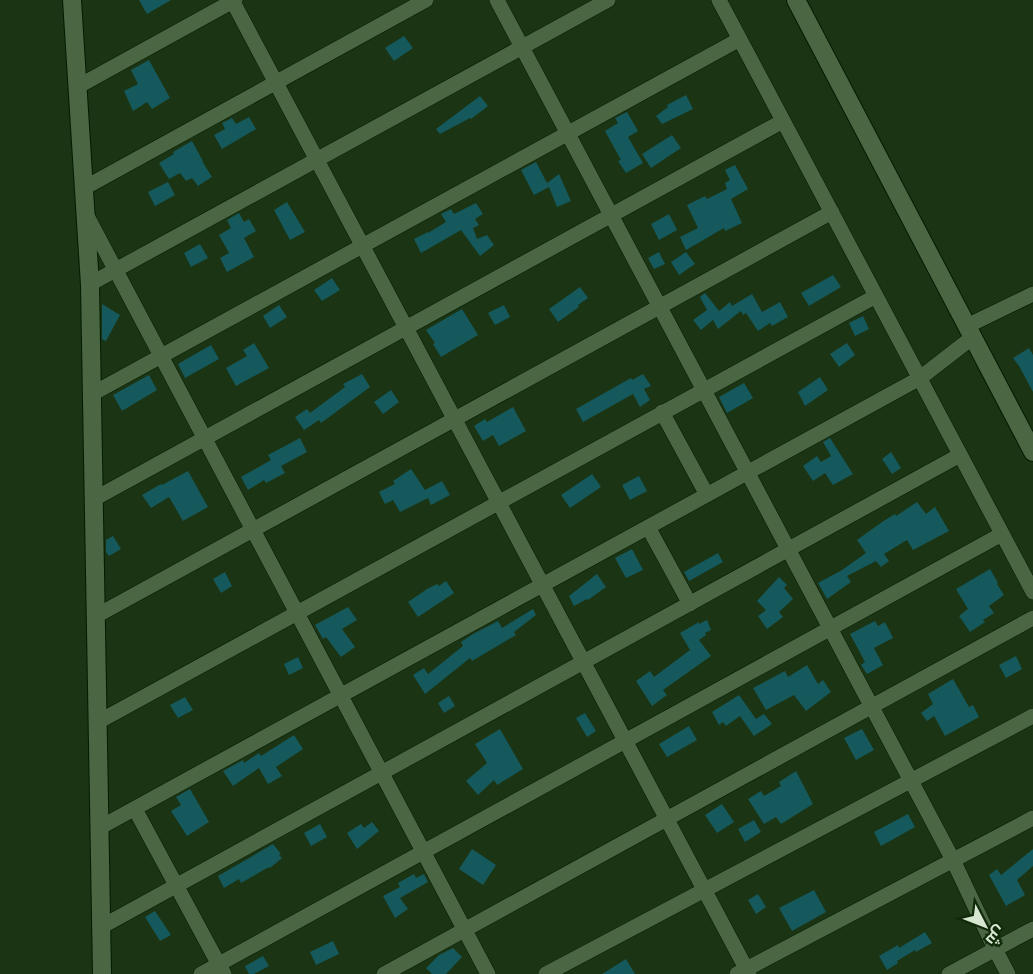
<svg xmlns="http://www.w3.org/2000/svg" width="1033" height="974" font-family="'Playfair Display',Cairo,serif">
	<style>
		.building { fill: #16595c }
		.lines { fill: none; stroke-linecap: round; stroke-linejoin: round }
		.street-casing { stroke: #041b00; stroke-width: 16 }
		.secondary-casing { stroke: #041b00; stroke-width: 20 }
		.street { stroke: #4a6642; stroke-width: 15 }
		.secondary { stroke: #4a6642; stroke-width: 18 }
	</style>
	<rect width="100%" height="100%" fill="#1b3413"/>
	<path class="building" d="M139 0H171L147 14Z
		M404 36 413 48 394 61 385 48Z
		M149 60 170 98 152 109 147 102 133 111 124 91 138 84 131 70Z
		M686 95 693 109 662 124 656 116 668 107 667 105Z
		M480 96 488 106 471 119 470 118 440 134 436 129Z
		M627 112 638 131 628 137 643 163 626 173 618 161 621 160 605 131 618 123 615 118Z
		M249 117 256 129 222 149 214 135 225 129 222 123 232 118 236 124Z
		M672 135 681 148 651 168 642 154Z
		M192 141 203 161H202L212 177 198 186 192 178 186 181 180 173 169 179 159 163 174 154 173 152Z
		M536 162 547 183 559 174 571 201 557 207 549 187 534 195 521 170Z
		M735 165 748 189 731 199 742 223 725 231 724 228 686 250 680 237 698 228 687 205 705 196 707 199 727 189 725 183 730 180 725 170Z
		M168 182 175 195 155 206 148 192Z
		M287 202 305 232 290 240 274 210Z
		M476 203 483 214 475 219 479 225 473 228 477 239 487 235 494 245 480 256 461 230 421 253 414 239 428 232V233L446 222 441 214 451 209 454 214Z
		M239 213 244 222 249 219 256 231 244 238 254 257 227 272 220 258 229 253 219 235 231 228 227 220Z
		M669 214 677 230 659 240 651 224Z
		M200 244 208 258 191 267 184 253Z
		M659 252 665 264 654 269 648 258Z
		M686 252 695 264 679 275 671 262Z
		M833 275 841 287 809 306 801 293Z
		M332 278 340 290 322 301 314 290Z
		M580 287 588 298 578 305 579 307 558 322 549 309Z
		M705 293 719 311 730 302 732 306 752 294 762 312 780 302 788 317 772 326 770 323 758 331 746 313 743 315 741 311 718 329 713 320 701 330 693 320 707 310 700 297Z
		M102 304 120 315 106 341 102 339Z
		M279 305 287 317 270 328 263 316Z
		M504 305 510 317 495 325 488 313Z
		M462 309 478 335 441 357 433 344 435 343 426 330Z
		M863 316 869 329 855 336 849 323Z
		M254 343 269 368 236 386 226 368 247 356 243 350Z
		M847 343 855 355 839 367 830 354Z
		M211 345 219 359 185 378 178 364Z
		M1029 348 1033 355V392L1019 366 1013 358Z
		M362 374 370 387 321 423 319 420 304 430 295 417 307 409 310 413 345 387 343 384Z
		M643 374 651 386 644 389 650 400 640 407 633 394 583 422 576 409 631 378 632 380Z
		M149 375 157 390 122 411 113 395Z
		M820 377 828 390 805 406 798 392Z
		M744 383 753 398 727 413 719 397Z
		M391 390 399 402 383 414 374 402Z
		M513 407 526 431 499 446 493 435 483 441 474 426 485 419 487 422Z
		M300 438 307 452 281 466 285 473 266 483 264 480 248 490 241 477 271 460 268 455Z
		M830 438 853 474 833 485 825 473 813 481 803 466 817 456 821 462 831 456 823 442Z
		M891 452 901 468 892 474 882 459Z
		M411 469 425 490 442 481 450 495 431 505 428 498 400 512 393 500 385 504 379 492 395 484 393 481Z
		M188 471 208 507 183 521 169 497 151 508 142 495 161 484 162 485Z
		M592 474 601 487 570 508 561 495Z
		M639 476 647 491 630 500 622 485Z
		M917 502 926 514 935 507 949 531 913 550 907 540 884 554 889 561 881 567 876 561 847 576 851 582 827 599 818 583 842 570 866 553 857 540 882 522 895 514 896 516Z
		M113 536 121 549 109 556 106 552V540Z
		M632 549 643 570 626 578 615 558Z
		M718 553 723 562 689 581 684 572Z
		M990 569 998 583 997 584 1004 595 989 606 994 613 983 620 985 622 970 632 959 616 968 609 956 589Z
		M225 572 232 586 221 593 213 579Z
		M597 574 606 587 588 600 587 599 574 606 569 596Z
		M779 577 787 585 784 588 793 599 779 612 783 617 767 629 758 616 766 610 757 601Z
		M446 581 454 593 418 617 408 602 427 589 437 584 439 586Z
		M348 607 357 620 342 629 355 647 341 657 326 637 323 639 315 625Z
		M533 609 536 615 514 632 516 635 472 661 470 658 425 694 413 675 424 668 428 674 463 646 461 642 473 634 498 621 502 628Z
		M707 620 711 630 705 633 706 635 699 640 711 656 663 690 667 695 652 706 636 681 650 671 654 677 690 650 680 633 699 622V624Z
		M875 621 878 626 885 622 893 638 874 648 883 665 867 674 861 665 865 662 850 634Z
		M1016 656 1022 669 1006 678 999 665Z
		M298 657 303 668 289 675 284 664Z
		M807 665 818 684 823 680 831 692 806 711 794 695 766 710 753 688 785 671 788 677Z
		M953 679 969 707 973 705 979 717 945 736 934 716 927 721 921 713 933 704 928 694Z
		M739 695 756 719 764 714 772 724 754 736 740 716 726 726 723 722 719 725 712 712Z
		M449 696 455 706 444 713 438 703Z
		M185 697 193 710 178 718 170 705Z
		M585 713 596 731 587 737 576 718Z
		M689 726 697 740 667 757 659 744Z
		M500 729 523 769 497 785 494 780 478 795 466 781 487 763 475 744Z
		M862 729 874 750 856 760 844 738Z
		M294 735 303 749 276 767 282 776 268 784 259 768 233 786 223 771 243 760 244 763 259 753 261 756Z
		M796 771 813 804 781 824 776 817 764 824 748 799 761 791 764 796 781 786 779 782Z
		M190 789 209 822 187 836 171 811 181 805 176 797Z
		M722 804 734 822 717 833 705 815Z
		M908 814 915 827 881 846 874 832Z
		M754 820 761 832 745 842 738 829Z
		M372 822 379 831 357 849 347 833 361 824 364 828Z
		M320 824 327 837 311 846 304 833Z
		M273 844 281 854 279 855 282 858 270 868 269 867 241 883 239 879 224 888 218 876Z
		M472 849 496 865 483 885 459 869Z
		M1033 849V866L1017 880 1025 895 1006 906 989 875 997 869 1001 875Z
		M414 874 416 878 424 874 428 882 400 898 408 909 395 918 383 896 400 887 398 883Z
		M814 890 826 912 792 931 779 908Z
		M758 894 766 907 756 914 748 900Z
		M155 911 171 935 160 941 145 917Z
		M925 932 932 943 916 952 915 950 897 961 898 963 887 970 879 956 898 945 899 948Z
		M333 941 339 954 316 965 310 952Z
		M453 948 462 957 446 974H432L426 968 439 955Z
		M263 956 269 966 254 974H249L245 966Z
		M626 959 635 974H602Z"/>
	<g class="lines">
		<defs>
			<path id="street" d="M232 0 749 974
				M497 0 953 860 995 949 1008 974
				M719 0 1033 592
				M77 87 235 0
				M84 188 426 0
				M87 216 488 974
				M90 284 608 0
				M967 326 1033 294
				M92 394 740 39
				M662 412 707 495
				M94 499 783 121
				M648 527 690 604
				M96 616 832 212
				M98 722 876 296
				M135 809 224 974
				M99 828 920 378 973 337
				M101 927 960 455
				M201 974 1002 534
				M384 974 1033 618
				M546 974 1033 716
				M737 974 1033 818
				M949 974 1033 929"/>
			<path id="secondary" d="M72 0 90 285 102 974
				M796 0 1033 452"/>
		</defs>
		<use href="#street" class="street-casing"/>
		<use href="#secondary" class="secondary-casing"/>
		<use href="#street" class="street"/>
		<use href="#secondary" class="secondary"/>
	</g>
	<g transform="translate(985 926) rotate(132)" stroke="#112a09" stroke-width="4.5" paint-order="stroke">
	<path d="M0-4.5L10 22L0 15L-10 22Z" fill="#d6e6d1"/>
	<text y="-9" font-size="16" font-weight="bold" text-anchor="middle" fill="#d6e6d1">ش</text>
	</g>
</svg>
